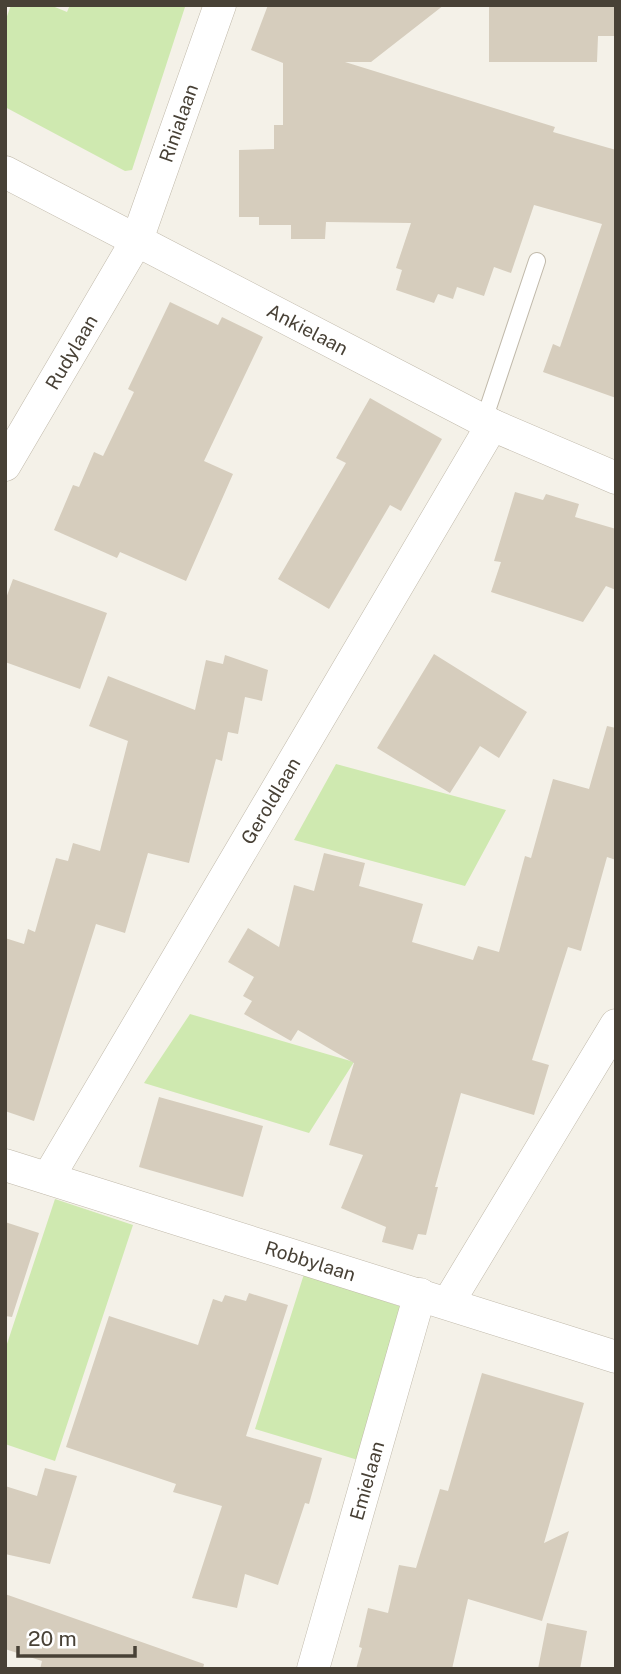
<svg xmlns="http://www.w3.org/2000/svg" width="621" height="1674" font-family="'Public Sans',sans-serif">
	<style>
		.green { fill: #cfe9b0 }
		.building { fill: #d6cdbd }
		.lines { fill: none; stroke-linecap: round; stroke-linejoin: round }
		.service-casing { stroke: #c0b9aa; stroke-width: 18 }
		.minor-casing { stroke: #c0b9aa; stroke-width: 33 }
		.service { stroke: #fff; stroke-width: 16 }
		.minor { stroke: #fff; stroke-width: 32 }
		.labels { text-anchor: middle; stroke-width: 5; stroke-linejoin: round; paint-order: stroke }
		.street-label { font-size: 19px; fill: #484136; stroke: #fff }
	</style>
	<rect width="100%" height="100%" fill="#f4f1e8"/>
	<path class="green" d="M11 5H50L67 12 70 5 185 7 132 170 125 171 5 107V22Z
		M336 764 506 810 465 886 294 840Z
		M190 1014 354 1062 309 1133 144 1083Z
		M55 1199 133 1225 55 1461 5 1444V1350Z
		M304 1274 402 1307 358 1460 255 1429Z"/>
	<path class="building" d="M268 5H444L371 62H345L555 127 553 132 616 150V398L543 372 553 344 560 347 602 224 534 205 511 273 494 267 484 296 457 287 453 299 438 294 434 303 396 290 402 270 396 268 411 223 326 222 325 239H291V225H259V217H239V150L274 149V125H283V63L251 50Z
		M489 5H615V36H598L597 62H489Z
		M170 302 218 325 222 317 263 337 204 461 233 474 186 581 120 552 117 558 54 530 73 485 79 487 94 452 103 456 134 392 128 389Z
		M370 398 442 439 401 511 390 505 329 609 278 579 346 463 336 458Z
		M515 492 543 500 546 494 579 504 575 517 616 529V590L606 586 583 622 491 592 501 562 494 561Z
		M13 579 107 613 80 689 5 662V601Z
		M434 654 527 712 499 758 480 746 450 793 377 748Z
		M225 655 268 670 262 701 245 697 238 734 228 732 222 761 216 759 189 863 148 853 125 933 96 924 34 1121 5 1111V938L24 944 28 929 35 932 56 858 68 861 73 843 100 851 128 741 89 726 108 676 195 710 206 660 223 664Z
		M607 726 616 728V860L607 857 581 951 568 947 532 1060 549 1065 534 1115 461 1093 435 1187H438L426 1235 418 1234 413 1250 382 1242 386 1227 341 1208 363 1155 329 1145 354 1063 298 1030 291 1041 244 1014 252 1001 243 996 254 977 228 962 248 928 279 947 294 885 314 891 324 853 365 863 359 886 423 904 412 942 473 960 478 946 499 952 525 856 531 858 553 779 589 789Z
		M159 1097 263 1126 243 1197 139 1167Z
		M5 1222 39 1233 12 1317 5 1316Z
		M249 1293 288 1305 246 1436 322 1458 309 1504 305 1503 278 1585 245 1574 237 1608 192 1598 222 1506 173 1492 176 1484 66 1447 109 1316 198 1345 213 1299 222 1302 225 1295 246 1301Z
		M482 1373 584 1403 544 1543 569 1531 542 1621 468 1599 452 1669H356L362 1648 359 1647 368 1608 388 1613 399 1565 416 1568 440 1489 448 1491Z
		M45 1468 77 1476 50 1564 5 1554V1486L37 1496Z
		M5 1594 204 1664 203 1669H40L42 1661 5 1649Z
		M547 1623 587 1631 580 1669H538Z"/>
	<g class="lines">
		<defs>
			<path id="service" d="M484 420 537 261"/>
			<g id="minor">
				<path id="s1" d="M5 172 492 425 616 478"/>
				<path id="s2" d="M5 465 137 240 220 5"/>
				<path id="s3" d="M5 1165 616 1357"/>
				<path id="s4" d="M48 1178 492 425"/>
				<path d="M448 1303 616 1025"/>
				<path id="s5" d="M313 1669 420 1294"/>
			</g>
		</defs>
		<use href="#service" class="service-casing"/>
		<use href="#minor" class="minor-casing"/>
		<use href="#service" class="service"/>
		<use href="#minor" class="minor"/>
	</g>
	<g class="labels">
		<g class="street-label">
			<text dy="7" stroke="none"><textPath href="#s2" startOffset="385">Rinialaan</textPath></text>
			<text dy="7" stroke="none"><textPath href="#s1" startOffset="341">Ankielaan</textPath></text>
			<text dy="7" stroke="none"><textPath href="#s2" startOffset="131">Rudylaan</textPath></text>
			<text dy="7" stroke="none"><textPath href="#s4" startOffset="438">Geroldlaan</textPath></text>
			<text dy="7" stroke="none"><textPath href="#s3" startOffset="320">Robbylaan</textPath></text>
			<text dy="7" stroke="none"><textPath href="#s5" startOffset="196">Emielaan</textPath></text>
		</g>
	</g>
	<rect width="621" height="1674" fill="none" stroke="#484136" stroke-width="14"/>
	<path d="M18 1646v10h117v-10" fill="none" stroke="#484136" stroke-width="3.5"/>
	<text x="28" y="1646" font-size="21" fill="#484136" stroke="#ffffff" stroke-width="5" paint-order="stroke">20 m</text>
</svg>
